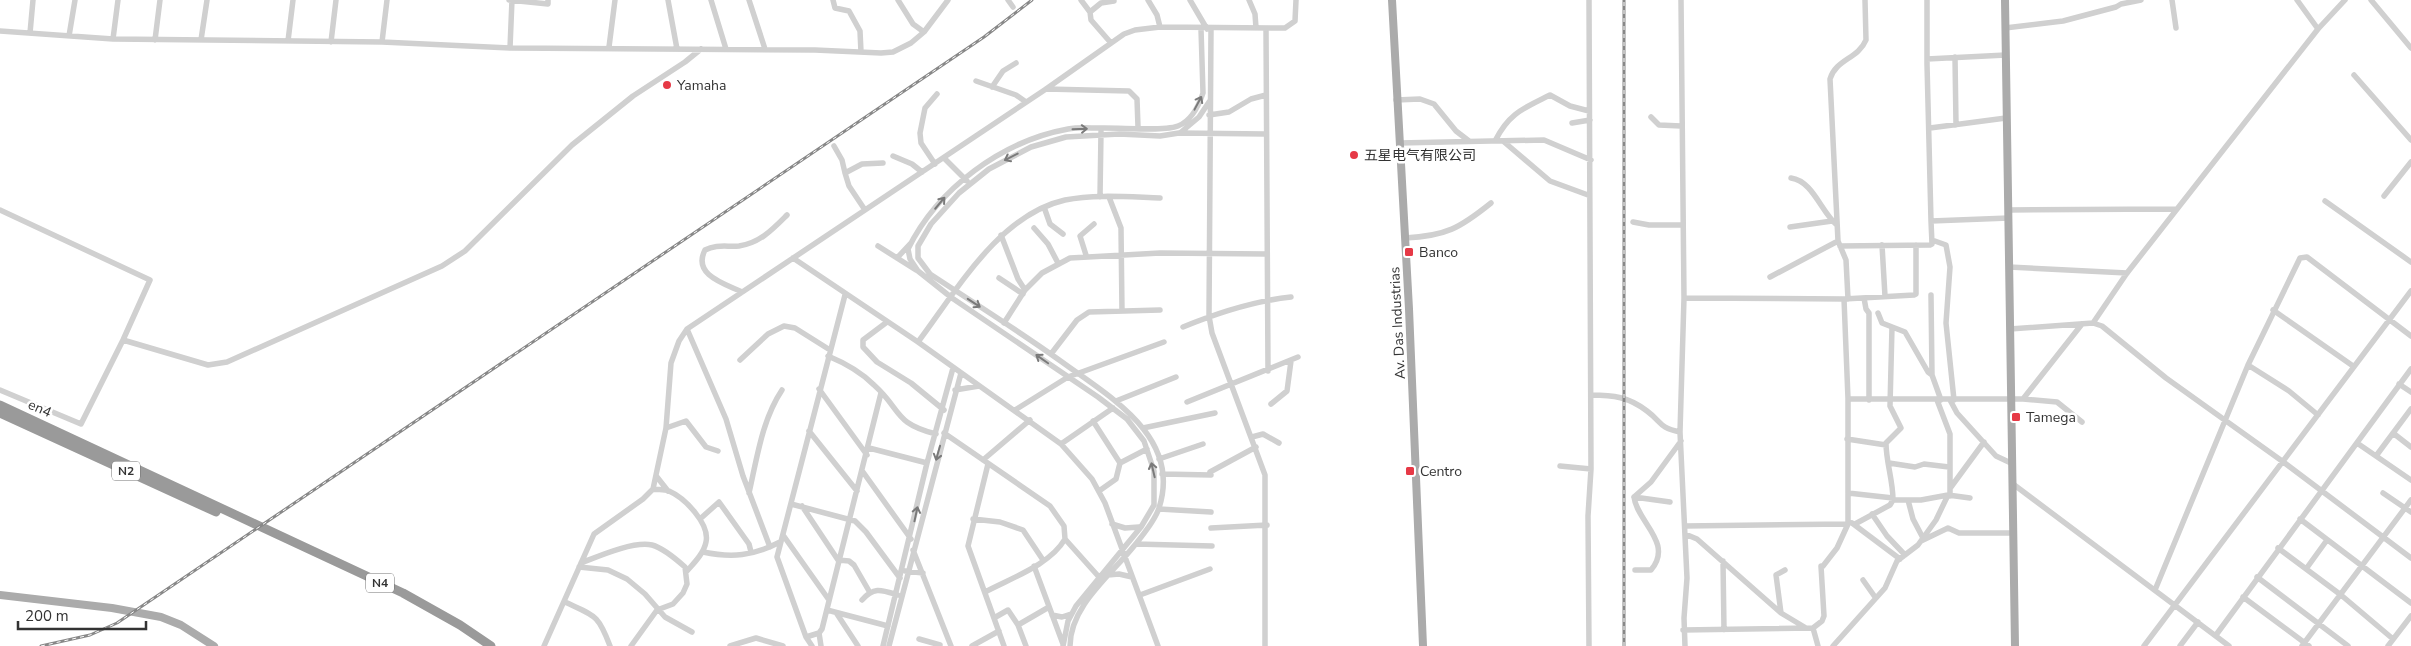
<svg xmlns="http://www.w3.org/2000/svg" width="2411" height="646" font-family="'Nunito Sans','Noto Sans SC',sans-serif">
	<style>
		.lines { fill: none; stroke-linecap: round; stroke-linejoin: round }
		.minor { stroke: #d0d0d0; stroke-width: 5.5 }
		.major { stroke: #ababab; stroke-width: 8 }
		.highway { stroke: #9a9a9a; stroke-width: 9 }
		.rail-casing { stroke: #888; stroke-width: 3 }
		.rail { stroke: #fff; stroke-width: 1; stroke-dasharray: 4; stroke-linecap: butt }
		.oneway { stroke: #7a7a7a }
		.poi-dot { fill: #e63946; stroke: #fff; stroke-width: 2 }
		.labels { text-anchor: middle; stroke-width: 5; stroke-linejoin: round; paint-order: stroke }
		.shield { fill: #fff; stroke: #707070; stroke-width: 1 }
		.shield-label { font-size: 12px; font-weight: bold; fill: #333 }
		.poi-label { font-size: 14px; fill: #333; stroke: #fff; text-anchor: start }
		.street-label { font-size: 14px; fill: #333; stroke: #fff }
	</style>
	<rect width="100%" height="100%" fill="#fff"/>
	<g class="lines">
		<path class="minor" d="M509 0 548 4V0
			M668 0 677 49
			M711 0 726 49
			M749 0 765 49
			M833 0 835 8 849 11 860 31 861 52
			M898 0 913 24 924 32
			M1008 0 1013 7
			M1081 0 1090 12 1091 20 1111 43
			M1148 0 1157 15 1160 27
			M1190 0 1207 29
			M1249 0 1255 14 1256 28
			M1681 0 1684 298 1680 432 1687 578 1684 618 1685 646
			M1927 0V59
			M2172 0 2176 28
			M2297 0 2318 29 2345 0
			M2371 0 2411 48
			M1090 12 1101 3 1114 1
			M2005 28 2063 21 2116 7 2121 4 2141 0
			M1211 29 1209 316 1212 333 1265 475V646
			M1266 29 1268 371
			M0 31 113 39 382 42 510 48 815 50 881 53 893 52 911 43 924 32 948 0
			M30 33 33 0
			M69 36 75 0
			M113 39 118 0
			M155 40 160 0
			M201 40 207 0
			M288 41 293 0
			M331 42 336 0
			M382 42 387 0
			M609 47 615 0
			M510 48 512 0
			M2006 55 1927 59V64L1931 221 2009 218
			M1955 57 1956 125
			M2354 75 2411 140
			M976 81 1016 95 1026 102
			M992 87 1003 71 1016 63
			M1046 89 1129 91 1137 99 1138 127
			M1396 100 1420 99 1434 104 1456 131 1469 141
			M1209 115 1229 112 1251 99 1266 95
			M1651 117 1659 125 1681 126
			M1572 123 1590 120
			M1930 128 2006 118
			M1180 133 1199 117 1209 102
			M1495 141C1509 113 1524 108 1550 95L1570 106 1589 111
			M1503 141 1550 181 1588 195
			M1399 143 1544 140 1591 160
			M834 146 842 160 845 173
			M893 156 912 164 922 172
			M944 158 967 181
			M935 164 921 143 920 133 925 108 937 94
			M1791 178C1813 181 1821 212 1837 225
			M2384 196 2411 162
			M1100 197 1101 132
			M1109 197 1121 228 1122 311
			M2325 201 2411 262
			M1044 207 1050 224 1063 234
			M0 210 150 280 123 340 81 424 0 390
			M865 210 849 186 845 173 862 164 883 163
			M2008 210 2176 209
			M1633 222 1649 225H1682
			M1790 227 1832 221
			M1034 228 1048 244 1058 263
			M1001 235 1018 279 1025 290
			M1405 238C1446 236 1460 228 1491 203
			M1932 240 1946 245 1950 267 1946 323 1954 400
			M1882 245 1885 296
			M878 246 916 270
			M1840 246 1930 245 1932 244 1931 221
			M1086 255 1080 236 1094 224
			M793 258 918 342 1061 444 1092 479 1105 503 1158 646
			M897 258 910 244
			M2009 267 2127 273
			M1770 277 1838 241
			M999 278 1023 294
			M742 292C725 284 692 275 705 250 716 244 727 247 739 246 760 243 773 229 787 215
			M1931 295 1932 375 1941 400
			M1684 298 1844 299 1914 295 1916 294V245
			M1864 298 1866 309 1869 313V400
			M1848 299 1846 260 1838 241 1830 79C1836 59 1858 59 1866 40L1865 0
			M2273 310 2353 366
			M1878 313 1882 323 1905 332 1928 372 1932 375
			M887 322 863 340V347L877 362 911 383 944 410
			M1004 323 1025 290 1042 273 1070 258 1160 253 1266 254
			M2093 323 2127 273 2318 29
			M1183 327C1217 313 1254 301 1291 297
			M1892 327 1890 406 1901 428 1886 443C1886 462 1893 480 1893 500
			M687 329 726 419 743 476 770 547
			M2010 329 2093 323 2102 326 2166 378 2282 461 2411 558
			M123 340 208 365 227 362 442 266 465 251 572 145 633 96 685 62 701 49
			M918 342C956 292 998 215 1065 200 1095 194 1129 197 1160 198
			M1051 354 1077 320 1089 312 1160 310
			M828 356C845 363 861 372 874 385 902 410 893 423 936 434
			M740 360 768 334 784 326 795 328 830 350
			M2248 365 2289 391 2318 415
			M2399 384 2411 392
			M819 389 867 455
			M955 390 979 386
			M1591 395C1613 395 1629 397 1647 411 1663 423 1658 427 1680 432
			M1848 399H2023L2082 324
			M2023 399 2057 402 2082 422
			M1937 400 1950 434V496
			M1950 400 1957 413 1996 456 2013 464
			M1116 401 1176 377
			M1187 402 1298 357
			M1271 404 1287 391 1291 361
			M1015 410 1068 377 1164 342
			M1093 421 1120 463 1116 479 1099 491
			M666 428 686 421 706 447 718 451
			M1143 428 1215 413
			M809 431 857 491
			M944 433 1050 506 1064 526 1065 539C1050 565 1011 578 985 592
			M2393 433 2411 447
			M1252 437 1263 434 1279 443
			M1847 439 1886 445
			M2357 443 2411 480
			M1061 444 1113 408
			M869 448 927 463
			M2376 456 2411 409
			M1159 459 1203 444
			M983 460 1030 420
			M1120 463 1147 449
			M1889 463 1915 467 1924 464 1949 467
			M988 464 968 546 1004 646
			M1560 466 1591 469
			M863 472 911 539
			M1210 472 1256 447
			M1162 474 1211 475
			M657 477 668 491
			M2013 484 2229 646
			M1951 487 1984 442
			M653 489C658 490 664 489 669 491 685 498 710 524 706 542 704 553 694 563 687 571
			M749 493C757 458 762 420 782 390
			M1848 493 1893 498
			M2383 493 2411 512
			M1634 497C1637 522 1674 543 1651 570H1635
			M1634 497 1651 482 1681 441
			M1634 497 1670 502
			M1908 500 1913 519 1923 538
			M791 504 855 521 866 532 900 578
			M802 506 838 560 849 561 854 565 869 591
			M1159 509 1211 512
			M1872 514 1887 536 1905 555
			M700 519 719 502 749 544 751 552
			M973 519 1000 522 1023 530 1043 560
			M2300 519 2411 603
			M1852 523 1900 559
			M1112 524 1125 528 1139 527
			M1855 524 1890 505 1893 500H1921L1948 495 1970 498
			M1685 526 1848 524V399L1844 299
			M1211 528 1267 525
			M1685 534 1697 539 1781 613 1806 628
			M783 535 829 600
			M1065 539 1099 577
			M1921 541 1948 528 1959 533H2013
			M1136 544 1212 546
			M2278 548 2341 595 2393 639
			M913 550 951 646
			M703 552C732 558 753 556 780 542
			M1723 561 1724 630
			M581 563C599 556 633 541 652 545 663 548 676 559 685 567L687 584 683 593 673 604 657 610 631 646
			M1034 566 1063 644
			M1823 566 1837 548 1848 524
			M579 567 608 570 627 579 645 594 665 617 692 632
			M2306 569 2327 540
			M905 571 923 573
			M1108 575 1119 574 1132 577
			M2257 577 2348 646
			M1863 580 1875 597
			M2155 590 2248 365 2300 258 2307 257 2411 336
			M1140 595 1210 569
			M2243 597 2309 646
			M862 600C874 586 882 590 898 595
			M565 602C595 616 598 614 610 646
			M827 610 888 626
			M1781 613 1776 575 1785 570
			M837 614 858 646
			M1052 615 1062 617 1071 614
			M994 618 1008 610 1018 625 1049 607
			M1018 625 1026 646
			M1813 628 1818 646
			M1683 630 1813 628 1822 621 1824 616 1821 566
			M819 633 821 646
			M2216 635 2411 369
			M806 637 819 633 822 629 881 393
			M919 639 940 645
			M544 646 594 534 643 499 653 489 666 428 671 363 679 341 687 329 1046 89 1124 34 1135 30 1160 27 1285 28 1295 21 1296 0
			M730 646 756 638 783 646
			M812 646 806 637 777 557 845 295
			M883 646 927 463 953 368
			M889 646 961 373
			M972 646 999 631
			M1063 646 1068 621 1076 606 1141 527 1154 505V471L1144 441 1127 419 1098 397 952 298 918 271 910 259 908 249C938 188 1002 141 1068 129 1078 127 1089 128 1099 128 1118 127 1163 132 1178 126 1191 121 1199 105 1203 93L1201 29
			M1070 646C1070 606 1111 575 1134 546 1142 536 1155 521 1159 508 1182 437 1110 397 1062 362 1019 331 974 303 930 274L918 258V246L931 224 959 193 989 169 1031 147 1066 137 1119 134 1160 136 1179 133 1265 134
			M1589 646 1588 516 1591 469 1589 0
			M1833 646 1885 588 1897 561 1918 545 1936 520 1948 495
			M2144 646 2411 291
			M2180 646 2198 622
			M2302 646 2411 500
			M2388 646 2411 616"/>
		<path class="major" d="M1392 0 1409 309 1423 646
			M2005 0 2015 646
			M0 595 112 608 161 617 181 625 214 646"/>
		<path class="highway" d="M0 405 403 593 460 625 491 646
			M0 413 216 512"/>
		<defs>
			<path id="rail" d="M41 646 90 635 117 623 984 37 1032 0
				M1624 646V0"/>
		</defs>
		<use href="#rail" class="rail-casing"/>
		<use href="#rail" class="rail"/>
	</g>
	<defs><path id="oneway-shaft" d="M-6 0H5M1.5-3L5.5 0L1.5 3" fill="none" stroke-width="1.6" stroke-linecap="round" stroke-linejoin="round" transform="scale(1.25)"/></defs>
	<g class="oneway">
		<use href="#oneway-shaft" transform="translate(1198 103) rotate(-62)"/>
		<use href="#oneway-shaft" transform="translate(1080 129) rotate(-2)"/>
		<use href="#oneway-shaft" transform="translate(1011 157) rotate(153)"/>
		<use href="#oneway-shaft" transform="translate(940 203) rotate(-50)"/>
		<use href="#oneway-shaft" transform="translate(974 303) rotate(33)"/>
		<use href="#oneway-shaft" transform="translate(1042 359) rotate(-145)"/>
		<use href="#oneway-shaft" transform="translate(938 453) rotate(106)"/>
		<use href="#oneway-shaft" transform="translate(1153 470) rotate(-103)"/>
		<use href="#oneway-shaft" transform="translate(916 514) rotate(-78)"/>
	</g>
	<g class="poi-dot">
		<circle cx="667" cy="85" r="5"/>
		<circle cx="1354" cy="155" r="5"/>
		<rect x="1404" y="247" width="10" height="10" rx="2.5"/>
		<rect x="2011" y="412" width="10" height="10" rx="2.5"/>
		<rect x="1405" y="466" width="10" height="10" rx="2.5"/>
	</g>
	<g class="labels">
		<g class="shield">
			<rect x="112" y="461.5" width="28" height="19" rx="4"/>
			<rect x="366" y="573.5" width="28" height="19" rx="4"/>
		</g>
		<g class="shield-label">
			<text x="126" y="475">N2</text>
			<text x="380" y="587">N4</text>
		</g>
		<g class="poi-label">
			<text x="677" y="90">Yamaha</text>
			<text x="1364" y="160">五星电气有限公司</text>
			<text x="1419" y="257">Banco</text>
			<text x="2026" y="422">Tamega</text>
			<text x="1420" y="476">Centro</text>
		</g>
		<g class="street-label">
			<text transform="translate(1397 323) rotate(-93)" y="5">Av. Das Industrias</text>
			<text transform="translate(40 408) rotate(24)" y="5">en4</text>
		</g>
	</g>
	<path d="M18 621v8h128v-8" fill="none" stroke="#333333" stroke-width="2.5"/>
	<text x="25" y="621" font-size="15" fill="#333333" stroke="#ffffff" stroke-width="4" paint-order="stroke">200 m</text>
</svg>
